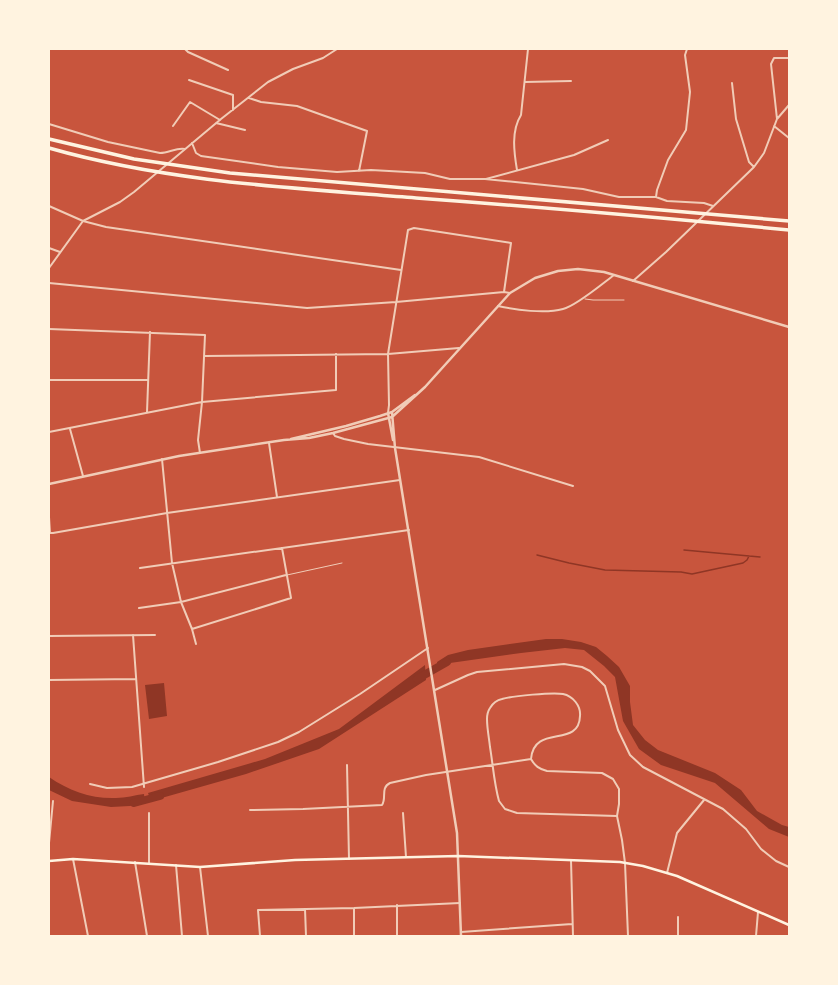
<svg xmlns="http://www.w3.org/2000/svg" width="838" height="985" font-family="'Nunito Sans',sans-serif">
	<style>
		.water { fill: #8f3625 }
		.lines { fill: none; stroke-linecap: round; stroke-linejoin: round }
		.stream { stroke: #8f3625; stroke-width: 1.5 }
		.river { stroke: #8f3625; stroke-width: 8 }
		.service { stroke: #f1ccb7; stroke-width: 1 }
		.minor { stroke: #f1ccb7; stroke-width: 2 }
		.tertiary { stroke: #f1ccb7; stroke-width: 2.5 }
		.secondary { stroke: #fff3e0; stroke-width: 2.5 }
		.motorway { stroke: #fff3e0; stroke-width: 3.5 }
	</style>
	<rect width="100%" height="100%" fill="#c8553d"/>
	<path class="water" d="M546 639H562L581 642 596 647 607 656 619 667 630 686V702L633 725 645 740 658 750 715 773 741 790 757 811 782 825 789 827V837L769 829 715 783 661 765 639 749 623 721 615 677 604 666 584 650 565 648 521 653 450 663 438 669 437 662 448 655 468 650Z
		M425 665 426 680 319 749 246 774 151 801 148 793 265 759 339 729Z
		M164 683 167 716 149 719 145 685Z
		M49 777C69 791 92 799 116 798 126 798 135 795 144 794L145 803 130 806 111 807 72 801 49 790Z"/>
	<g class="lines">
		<path class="stream" d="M684 550 760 557
			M537 555 569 563 605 570 681 572 692 574 743 563 747 560 749 556"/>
		<path class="river" d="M417 679 447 662
			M134 803 160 796"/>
		<path class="service" d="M585 299 593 300H624
			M287 575 342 563"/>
		<path class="minor" d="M185 49 188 52 228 70
			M189 80 233 95V110
			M525 82 571 81
			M732 83 736 119 749 162 754 167
			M249 98 261 102 297 106 367 131 359 171
			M777 119 771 64 774 58H789
			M216 123 245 130
			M49 124 108 142 160 153C169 153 177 147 185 149
			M173 126 190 102 220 120
			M774 126 789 138
			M192 143 196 153 201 156 278 167 337 172 371 170 425 173 450 179H485L583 189 619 197H656L667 201 704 203 713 206
			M517 170C514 152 511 131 521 115L528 49
			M486 179 574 155 608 140
			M656 197 657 190 668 160 686 130 690 92 685 55 687 49
			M49 206 83 221 106 227 401 270
			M49 248 60 252
			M49 268 83 221 120 202 134 192 221 119 268 82 293 69 323 58 337 49
			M633 281 666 252 754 167 764 153 777 119 789 105
			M49 283 307 308 396 302 504 292 510 293
			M498 306C516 310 545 314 563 309 576 306 602 284 614 275
			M49 329 205 335 202 402 198 440 200 453
			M205 356 388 354 459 348
			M49 380H147
			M147 412 150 332
			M388 413 389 405 388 354 408 230 414 228 511 243 504 292
			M70 429 83 476
			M49 432 202 402 336 390V354
			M333 433 335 436 344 439 368 444 479 457 573 486
			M269 443 277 497
			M162 459 172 563 181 602 192 629 196 644
			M49 517 50 533H53L167 513 400 480
			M140 568 409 530
			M139 608 181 602 286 575
			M192 629 291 598 282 548
			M133 635 144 787
			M49 636 155 635
			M49 680 136 679
			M435 690 468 675 477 672 564 664 582 667 590 671 605 686 618 730 630 755 643 767 723 809 746 829 761 849 776 861 789 867
			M531 759C534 723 579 749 580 716 581 706 573 696 563 694 553 692 512 696 502 699 497 700 493 703 490 708 488 711 487 716 487 719 487 728 489 738 490 747 493 765 494 783 499 801L505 809 517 813 617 816
			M531 759C535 766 539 769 547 771L602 773 613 779 619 789V804L617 816 622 840 625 863 628 936
			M347 765 349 859
			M90 784 107 788 132 787 218 762 278 742 299 732 360 694 428 648
			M250 810 303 809 382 805C387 798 380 788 390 783L426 775 531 759
			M403 813 406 857
			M49 843 53 801
			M73 859 88 936
			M571 860 573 936
			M135 862 147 936
			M149 863V813
			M176 865 182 936
			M200 867 208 936
			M667 873 677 833 704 800
			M305 909 306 936
			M461 932 572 924
			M260 936 258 910 354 908 460 903
			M354 936V908
			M397 936V905
			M678 936V917
			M756 936 758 912"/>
		<path class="tertiary" d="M392 412 395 448 457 833 461 936
			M388 413 393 440
			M291 439 346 426 380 416 392 412 415 395
			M284 440 309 438 333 433 392 417 425 387 510 293 535 278 558 271 578 269 604 272 789 327
			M49 484 179 456 284 440"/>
		<path class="secondary" d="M49 861 73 859 200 867 295 860 458 856 620 862 643 866 677 876 789 925"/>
		<path class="motorway" d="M49 139 134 159 230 173 789 221
			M49 148C168 182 293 188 416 198 540 207 665 218 789 230"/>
	</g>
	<rect width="838" height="985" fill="none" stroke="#fff3e0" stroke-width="100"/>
</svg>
